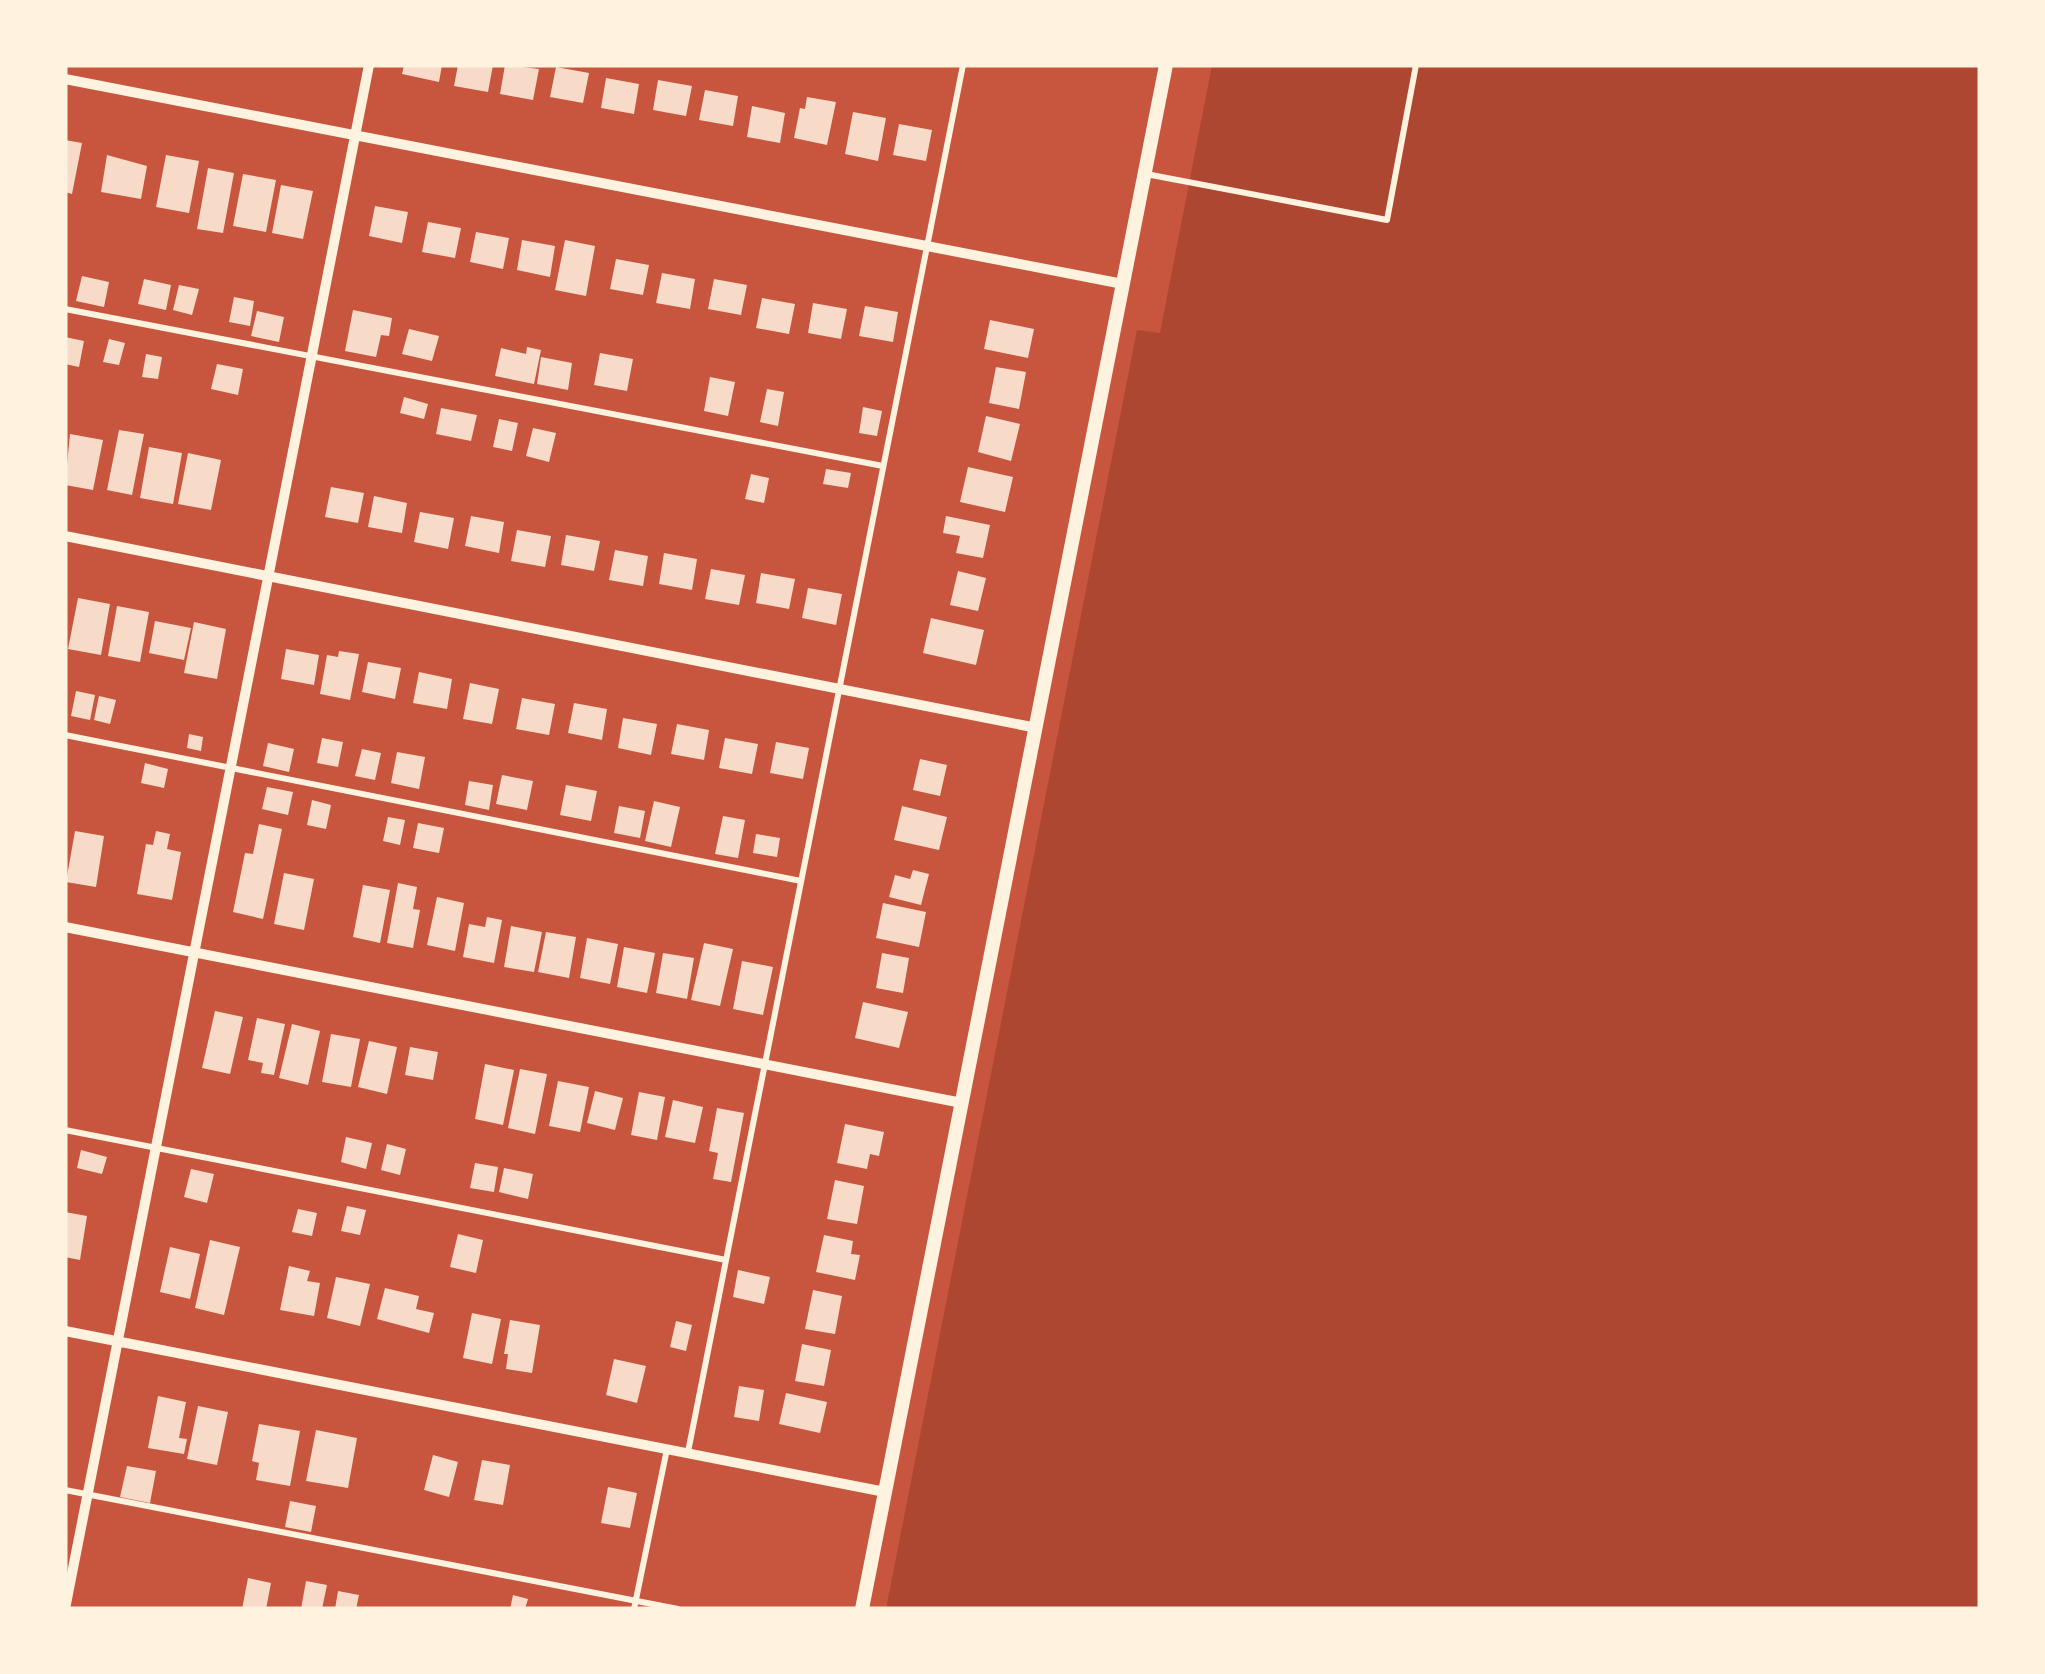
<svg xmlns="http://www.w3.org/2000/svg" width="2045" height="1674" font-family="Poppins,sans-serif">
	<style>
		.green { fill: #ae4732 }
		.building { fill: #f7dbc8 }
		.lines { fill: none; stroke-linecap: round; stroke-linejoin: round }
		.service { stroke: #fff3e0; stroke-width: 6 }
		.minor { stroke: #fff3e0; stroke-width: 10 }
		.tertiary { stroke: #fff3e0; stroke-width: 14 }
	</style>
	<rect width="100%" height="100%" fill="#c8553d"/>
	<path class="green" d="M1212 65H1980V1609H886L1137 330 1160 333Z"/>
	<path class="building" d="M404 65H442L439 82 402 74Z
		M458 65H493L488 92 454 86Z
		M505 65 539 69 533 100 500 94Z
		M556 67 589 73 583 103 550 97Z
		M606 78 639 84 634 114 601 108Z
		M658 80 692 86 686 116 653 110Z
		M705 90 738 96 733 126 699 120Z
		M807 97 836 102 827 145 794 138 800 108 805 109Z
		M752 106 785 113 780 143 747 137Z
		M853 112 886 118 878 161 845 154Z
		M899 124 932 130 926 161 893 155Z
		M65 140 82 143 72 194 65 192Z
		M107 155 147 166 141 199 101 192Z
		M166 155 199 161 189 213 156 207Z
		M208 168 234 173 223 233 197 229Z
		M243 174 276 180 266 232 233 226Z
		M281 185 313 191 303 239 272 233Z
		M375 206 408 212 402 243 369 236Z
		M428 222 461 228 455 258 422 252Z
		M476 232 509 238 503 269 470 262Z
		M522 240 555 246 550 277 517 270Z
		M565 240 595 246 586 296 555 290Z
		M616 259 649 265 643 295 610 289Z
		M662 273 695 279 690 309 656 303Z
		M82 276 109 282 104 307 76 301Z
		M144 279 171 285 166 310 138 304Z
		M714 279 747 285 741 315 708 309Z
		M179 285 199 289 192 315 173 310Z
		M234 297 254 301 250 326 229 322Z
		M762 298 795 304 789 334 756 328Z
		M813 303 847 309 841 339 808 333Z
		M865 306 898 312 893 342 859 336Z
		M353 310 392 318 389 336 381 335 376 357 345 351Z
		M257 311 284 317 279 342 251 336Z
		M990 320 1034 329 1028 358 984 349Z
		M409 329 439 336 432 361 402 354Z
		M65 337 84 341 79 367 65 364Z
		M109 339 125 343 119 365 103 362Z
		M527 347 541 350 534 384 495 376 501 348 526 354Z
		M600 353 633 359 627 391 594 385Z
		M146 354 162 357 158 379 142 377Z
		M541 357 572 363 568 390 537 384Z
		M217 364 243 369 238 395 211 389Z
		M996 367 1026 372 1019 409 989 403Z
		M710 377 735 382 728 416 704 411Z
		M767 389 784 392 778 426 760 422Z
		M404 397 428 404 424 419 400 413Z
		M863 407 882 411 877 436 859 433Z
		M441 408 477 415 471 441 436 434Z
		M986 416 1020 424 1011 461 978 452Z
		M499 419 518 423 512 451 493 447Z
		M533 428 556 433 549 462 526 456Z
		M119 430 144 434 132 495 107 490Z
		M70 434 103 440 93 490 65 485Z
		M149 447 182 453 173 504 140 498Z
		M188 453 221 460 211 510 178 504Z
		M968 467 1013 477 1005 512 960 502Z
		M826 469 851 473 848 488 823 484Z
		M751 474 769 478 764 503 745 499Z
		M331 487 364 493 358 523 325 517Z
		M374 496 407 503 402 533 368 527Z
		M420 512 454 518 448 549 414 542Z
		M471 516 504 522 499 553 465 546Z
		M946 516 990 525 983 558 956 553 960 536 943 533Z
		M517 530 551 536 545 567 511 561Z
		M566 535 600 541 594 571 561 565Z
		M615 550 648 556 643 586 609 580Z
		M664 553 697 559 692 590 659 584Z
		M711 569 745 575 739 605 705 599Z
		M958 571 986 578 978 611 950 605Z
		M761 573 795 579 789 609 756 603Z
		M808 588 842 594 836 625 802 618Z
		M78 598 110 604 101 655 68 649Z
		M117 606 149 612 140 662 108 656Z
		M931 618 984 630 976 665 923 653Z
		M155 621 191 628 184 660 149 653Z
		M194 622 226 629 217 679 184 673Z
		M286 649 319 655 314 685 281 679Z
		M339 651 359 654 350 700 320 694 327 655 338 657Z
		M368 662 401 668 395 699 362 692Z
		M419 672 452 679 447 709 413 703Z
		M470 683 499 689 492 724 463 719Z
		M76 691 95 695 90 720 71 716Z
		M99 696 116 700 110 724 94 720Z
		M522 698 555 704 549 735 516 729Z
		M574 703 607 709 602 740 568 733Z
		M623 718 657 724 651 755 618 748Z
		M677 724 709 730 704 760 671 754Z
		M189 734 203 737 201 751 187 748Z
		M322 738 343 742 338 767 317 763Z
		M725 738 758 744 752 774 719 768Z
		M776 742 809 748 803 779 770 773Z
		M268 743 294 749 289 772 263 766Z
		M362 749 381 753 375 780 355 776Z
		M397 752 425 757 419 789 391 783Z
		M920 759 947 765 940 796 913 790Z
		M145 763 168 769 164 788 141 783Z
		M502 775 533 781 527 810 496 804Z
		M469 781 493 785 489 810 465 805Z
		M566 785 597 791 591 821 560 815Z
		M267 787 293 792 288 815 262 809Z
		M312 800 331 805 326 829 307 825Z
		M654 801 680 807 671 847 645 841Z
		M619 806 645 811 640 838 614 833Z
		M902 806 947 817 939 850 894 840Z
		M723 816 745 820 738 858 715 854Z
		M388 817 405 820 400 845 383 841Z
		M418 823 444 828 439 853 413 848Z
		M259 824 282 829 263 919 233 912 245 853 253 854Z
		M75 831 104 836 96 887 66 882Z
		M156 831 170 834 167 849 181 852 172 900 137 894 146 844 153 845Z
		M756 834 780 838 777 857 753 853Z
		M913 870 929 874 921 905 889 897 895 875 910 879Z
		M284 873 314 879 304 930 274 924Z
		M398 883 417 887 413 909 420 910 413 948 387 943Z
		M363 885 390 890 380 943 353 937Z
		M437 897 464 903 455 951 427 945Z
		M883 903 926 912 919 947 876 938Z
		M487 917 502 920 494 963 463 957 469 924 485 927Z
		M511 926 542 932 534 972 504 967Z
		M546 932 576 937 569 978 538 972Z
		M587 938 618 944 610 984 580 978Z
		M704 943 733 949 720 1006 691 1000Z
		M624 947 655 953 647 993 617 987Z
		M663 953 694 958 687 999 656 993Z
		M882 953 909 958 903 993 876 988Z
		M742 961 773 967 763 1015 733 1009Z
		M863 1002 908 1012 899 1048 855 1038Z
		M215 1011 243 1017 230 1074 202 1068Z
		M257 1018 285 1024 274 1075 261 1073 263 1063 248 1060Z
		M292 1024 320 1031 308 1085 279 1078Z
		M331 1034 360 1039 351 1087 322 1082Z
		M369 1041 397 1047 387 1094 358 1087Z
		M410 1047 438 1052 433 1080 405 1075Z
		M485 1064 514 1070 503 1125 475 1119Z
		M520 1069 547 1074 535 1134 508 1128Z
		M558 1081 589 1087 580 1132 549 1126Z
		M595 1091 623 1098 615 1130 587 1123Z
		M639 1092 665 1097 657 1140 631 1135Z
		M673 1100 703 1107 695 1143 665 1137Z
		M717 1108 744 1113 731 1182 713 1179 718 1153 709 1151Z
		M845 1124 884 1132 879 1156 870 1154 867 1169 837 1163Z
		M346 1137 372 1143 366 1169 341 1162Z
		M387 1144 406 1149 400 1175 381 1170Z
		M81 1150 107 1157 102 1174 77 1168Z
		M475 1163 498 1167 494 1192 470 1188Z
		M504 1168 533 1174 528 1199 499 1192Z
		M191 1169 214 1174 207 1203 184 1197Z
		M835 1180 864 1186 857 1224 827 1219Z
		M347 1206 366 1210 360 1235 341 1231Z
		M298 1209 317 1213 312 1236 292 1232Z
		M65 1212 87 1216 80 1260 65 1257Z
		M458 1234 483 1240 476 1273 450 1267Z
		M824 1235 853 1241 851 1254 860 1255 855 1280 816 1272Z
		M210 1240 240 1247 224 1315 195 1308Z
		M170 1247 200 1254 190 1299 160 1292Z
		M289 1266 310 1271 307 1281 320 1283 314 1316 280 1310Z
		M738 1270 770 1277 764 1304 733 1297Z
		M336 1277 370 1284 360 1326 327 1318Z
		M385 1288 419 1296 416 1309 434 1313 429 1333 377 1319Z
		M813 1290 842 1296 835 1334 805 1329Z
		M472 1313 501 1319 492 1364 463 1358Z
		M510 1320 540 1325 532 1373 506 1369 508 1354H504Z
		M676 1321 692 1325 686 1351 670 1347Z
		M802 1344 831 1350 824 1386 795 1381Z
		M614 1359 646 1366 637 1403 606 1395Z
		M739 1386 764 1390 759 1421 734 1417Z
		M786 1393 827 1402 820 1433 779 1424Z
		M158 1396 186 1402 179 1438 187 1439 184 1454 148 1448Z
		M198 1406 228 1412 217 1465 187 1459Z
		M259 1424 300 1431 290 1486 256 1480 259 1463 252 1461Z
		M316 1430 357 1438 348 1488 306 1481Z
		M433 1455 458 1462 449 1497 424 1490Z
		M482 1460 510 1465 503 1505 474 1500Z
		M127 1466 156 1471 150 1503 120 1497Z
		M608 1487 637 1493 630 1528 601 1523Z
		M290 1501 316 1506 311 1532 285 1527Z
		M248 1578 271 1583 266 1609H242Z
		M306 1581 327 1585 322 1609H301Z
		M338 1591 359 1595 356 1609H335Z
		M513 1595 528 1599 525 1609H510Z"/>
	<g class="lines">
		<path class="service" d="M1146 174 1387 220 1416 65
			M65 309 883 466
			M65 735 801 881
			M65 1130 726 1260
			M688 1452 963 65
			M65 1490 678 1609
			M634 1609 667 1449"/>
		<path class="minor" d="M65 79 1123 284
			M65 536 1037 728
			M65 927 962 1103
			M65 1331 885 1492
			M65 1609 369 65"/>
		<path class="tertiary" d="M862 1609 1166 65"/>
	</g>
	<rect width="2045" height="1674" fill="none" stroke="#fff3e0" stroke-width="135"/>
</svg>
